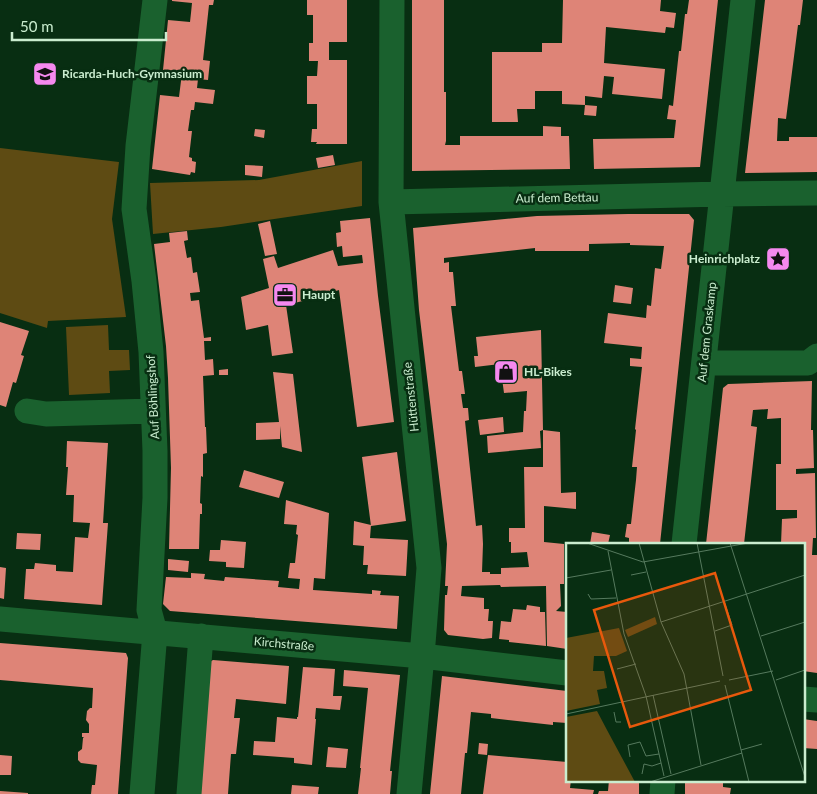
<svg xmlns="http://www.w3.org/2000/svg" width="817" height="794" font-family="Lato,sans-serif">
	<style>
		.green { fill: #5e4b13 }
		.building { fill: #de8477 }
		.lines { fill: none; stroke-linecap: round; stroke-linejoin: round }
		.minor { stroke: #1a612e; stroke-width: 25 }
		.labels { text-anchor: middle; stroke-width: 5; stroke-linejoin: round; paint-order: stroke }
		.poi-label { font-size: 12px; font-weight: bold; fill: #caedcf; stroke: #082e12; text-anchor: start }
		.street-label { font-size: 12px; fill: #caedcf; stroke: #082e12 }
		.inset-road { fill: none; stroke: #567a5e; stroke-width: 1 }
		.view { fill: #e8590c; fill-opacity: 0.15; stroke: #e8590c; stroke-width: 2.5 }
		.inset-edge { fill: none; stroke: #caedcf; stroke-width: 2.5 }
	</style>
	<rect width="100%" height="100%" fill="#082e12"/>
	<path class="green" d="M0 148 119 162 112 219 126 317 48 321 47 328 0 313Z
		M362 161V206L221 227 153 234 150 183 259 180Z
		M108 325 109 350H129L130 370 109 371 110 393 69 395 66 327Z"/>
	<path class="building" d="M172 0H214L213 5H209L203 60 210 61 208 80 198 79 197 88 215 90 213 104 195 102 194 110H191L188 131H192L189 157 192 158V161L196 162 195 173 191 172 190 175 152 169 160 95 179 97 182 73 163 70 168 20 190 22 191 13 192 3 172 1Z
		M307 0H347V42H329V60H347V144H316L317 142H311L312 129H317V104H307V76H317L318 61H309V43H313V15H307Z
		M412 0H444V92H446V141L445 145H460V136H543V126L561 127V136H569L570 169 412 171Z
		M563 0H661L660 11 676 13 674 28 666 27 665 33 606 27 604 63 665 69 662 99 612 94 614 77 604 76 602 98 585 96V105L562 104V91H535V109H517L518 122H492V52H542V43H562Z
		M689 0H718L700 167 594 169 593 139 674 138 676 120 667 119 669 105 673 106 679 51H681L685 14H687Z
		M765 0H803L800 25H798L786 119 778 118 777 141H789V137H817V172L745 173Z
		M585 105 597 106 596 116 584 115Z
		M255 129 265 130 264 138 254 136Z
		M333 155 335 165 318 168 316 158Z
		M245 165 263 166 262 177 245 175Z
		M628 214H689L694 220 660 544H629V538L625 537 627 524H631L636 480 637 467H632L636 430 635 429 642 367 630 366V358L641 359 642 347 604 343 608 313 646 318 647 305 651 306 655 268 661 269 664 246 630 245V243L589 244V251H535V248L444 258V263L449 262V272H453L456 306H451L459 371H462L465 394H461L463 408H468L469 420 465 421 476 526 482 525 483 544 482 572H490V574H501V568L529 567 527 552 511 553V542H509V528H525L524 467H543V430L540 431 541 448 488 453 487 436 523 432 524 411H526L527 391 504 393 500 364 475 367 474 356H478L476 337 541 330 543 430 560 432 561 493 576 492V509L544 506V542L564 544V584H560L561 606 556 611 567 612V649L547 646 546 586 501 587 500 585 462 586 461 596 484 598V609H489L488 621H493L492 638 483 639 448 635 444 630 445 595H447L448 586H445L447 544 419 310 413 228 537 216Z
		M370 218 378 296 394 422 357 427 339 290 311 299 286 305 293 353 272 356 268 325 246 330 241 297 269 288 263 259 274 256 278 268 333 250 338 266 363 263 362 255 343 257 342 246 337 247 336 233 341 232 340 221Z
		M270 221 277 254 265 256 258 224Z
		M187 231 188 240 184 241 187 258 191 257 193 273 197 272 200 292 190 293 191 301 199 300 204 338 211 337V341H204L205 360 213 359 214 375 203 376 205 427H206L207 453 203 454V477L201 476 200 503 202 504V514H200L199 549H169L171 468 168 378 166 346 154 244 170 242 169 233Z
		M615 285 633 288 631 304 613 302Z
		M0 322 29 331 21 355 24 356 16 383 13 382 6 407 0 405Z
		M228 369V375H219V370Z
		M273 372 293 374 302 452 282 447 280 426V439L256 440V423L279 422Z
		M812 381 811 430H813L814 468 796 469V474L815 473 816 538H813L812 555H817V673L803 671V650L805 638H803V544H781L782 519 797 518V510H776V464H781V418L767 419 768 409 753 410 751 426 757 427 744 544H706L723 388 728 384Z
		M503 417 504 432 480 435 478 420Z
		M67 441 108 443 103 523H108L102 605 24 599 26 569H34L35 563 56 565V571L73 572 75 537 88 538 90 523 73 522 74 495H66L68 467H66Z
		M397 452 406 521 371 526 362 457Z
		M244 470 284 482 279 498 239 487Z
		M286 500 329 513 325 579 314 578 313 590 372 594V590L381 591 380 595 399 596 397 629 170 611 163 604 166 577 191 578V573L205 574 204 579 224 581 225 577 279 581 278 587 299 589 300 579 288 578 290 563H295L298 535 296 534 297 525 284 524Z
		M354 521 371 525 370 538 408 540 406 576 367 574 368 565H363L364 546 353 545Z
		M592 532 610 535 608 544H590Z
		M17 533 41 534 40 550 16 549Z
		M221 540 246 542 244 568 226 567V562L209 561 210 550H220Z
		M168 559 189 561 188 572 168 570Z
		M0 567 6 568 4 599 0 598Z
		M527 605 540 607V612H545L546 646 509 642V640L499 639 501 621 511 622 513 609 526 610Z
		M0 643 126 653 128 658 118 794H91L92 785H95L97 765 81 763 78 760V752L82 749 83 738 84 737H82V733H89V724L86 720 87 711 90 708H92L93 688 0 680Z
		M213 660 289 666 286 704 236 699 234 718H240L236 754H231L228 794H198L208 663Z
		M303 667 335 669 333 696H342L340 710 316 708 315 719H316L312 765 294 763V758L253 755 254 741 275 742 277 717 297 719V717H298Z
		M344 670 400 675 390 771H392L390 794H358L361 768H360L368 688 343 686Z
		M442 676 567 691V723L553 722V725L491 718V714L471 712 467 753H465L461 794H430Z
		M803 719 817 721V749L803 748Z
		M479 743 488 744 487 755 478 754Z
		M328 747 348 749 346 768 326 767Z
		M0 755 12 756 11 775H0Z
		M488 755 567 762V780H571L570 788 594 790 593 794H483Z
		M609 780H639V794H598L599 791H608Z
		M685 780 723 781V787L731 788 730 794H685Z
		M292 785 319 787 318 794H291Z
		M0 791 28 793V794H0Z"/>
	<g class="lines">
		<path class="minor" d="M392 0 391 202 429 568 422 656 409 794
			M391 202 722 194 817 193
			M704 363H808L817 356
			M27 411 46 414 153 411
			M684 544 743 0
			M0 619 422 656 567 673
			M803 699 817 700
			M142 794 155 632 149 610 155 498V451L151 352 144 281 134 209 138 146 155 0
			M189 794 201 636
			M662 794 663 780"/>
	</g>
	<defs>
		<symbol id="school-square" viewBox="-11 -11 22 22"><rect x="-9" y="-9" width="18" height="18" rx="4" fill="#f589ef" stroke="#082e12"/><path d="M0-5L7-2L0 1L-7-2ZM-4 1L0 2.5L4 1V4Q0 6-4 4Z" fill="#111"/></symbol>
		<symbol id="sight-square" viewBox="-11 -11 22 22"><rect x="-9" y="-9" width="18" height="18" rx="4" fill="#f589ef" stroke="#082e12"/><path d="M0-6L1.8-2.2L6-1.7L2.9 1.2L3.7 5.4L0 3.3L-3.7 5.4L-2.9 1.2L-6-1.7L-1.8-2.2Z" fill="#111"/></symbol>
		<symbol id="office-square" viewBox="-11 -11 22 22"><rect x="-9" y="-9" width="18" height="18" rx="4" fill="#f589ef" stroke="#082e12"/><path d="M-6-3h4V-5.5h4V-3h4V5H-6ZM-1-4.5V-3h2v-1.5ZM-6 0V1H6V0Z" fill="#111"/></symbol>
		<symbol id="shop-square" viewBox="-11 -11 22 22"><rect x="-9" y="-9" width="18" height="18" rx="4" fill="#f589ef" stroke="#082e12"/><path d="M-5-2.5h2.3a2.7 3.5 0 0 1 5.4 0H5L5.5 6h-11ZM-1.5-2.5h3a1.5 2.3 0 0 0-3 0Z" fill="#111"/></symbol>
	</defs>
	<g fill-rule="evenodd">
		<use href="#school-square" x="31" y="60" width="28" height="28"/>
		<use href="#sight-square" x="764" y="245" width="28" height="28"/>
		<use href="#office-square" x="271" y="281" width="28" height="28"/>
		<use href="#shop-square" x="492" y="358" width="28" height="28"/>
	</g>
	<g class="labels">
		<g class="poi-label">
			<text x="62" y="78">Ricarda-Huch-Gymnasium</text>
			<text x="760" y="263" text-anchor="end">Heinrichplatz</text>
			<text x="302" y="299">Haupt</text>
			<text x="524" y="376">HL-Bikes</text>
		</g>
		<g class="street-label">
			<text transform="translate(557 198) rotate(-1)" y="4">Auf dem Bettau</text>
			<text transform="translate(707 332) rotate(-84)" y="4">Auf dem Graskamp</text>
			<text transform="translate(153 397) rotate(-93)" y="4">Auf Böhlingshof</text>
			<text transform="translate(411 397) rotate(-96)" y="4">Hüttenstraße</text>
			<text transform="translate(284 644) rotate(5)" y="4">Kirchstraße</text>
		</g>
	</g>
	<g transform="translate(566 543)">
		<rect width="239" height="239" fill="#082e12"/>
		<path d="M89 74 91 81 62 94 59 87ZM53 85 61 108 50 113H28L27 128H38L41 145 31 147 34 161 0 168V95ZM31 168 41 187 69 239H0V174Z" fill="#5e4b13"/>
		<path class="inset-road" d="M21 0 77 19 182 0M73 0 95 79 118 131 135 222M131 0 157 133M164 0 239 234M42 8 58 91 80 153 98 233M65 32 80 29M0 35 45 27M22 51 25 56 50 55M95 79 239 32M149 88 166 82 158 58M195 93 239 79M51 126 70 121M163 137 207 128M210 137 239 127M159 142 183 239M87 152 105 231M48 169 50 179H55M0 171 154 138M175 207 196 201M64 214 62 202 74 199 80 213 93 211M76 231 78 221 86 223 95 220M84 239 176 210"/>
		<path class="view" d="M149 30 185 147 64 184 28 67Z"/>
		<rect width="239" height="239" class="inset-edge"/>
	</g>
	<path d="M12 32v8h154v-8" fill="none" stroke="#caedcf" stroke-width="2.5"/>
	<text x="20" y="32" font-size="15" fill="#caedcf" stroke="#082e12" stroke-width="4" paint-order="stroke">50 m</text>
</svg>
